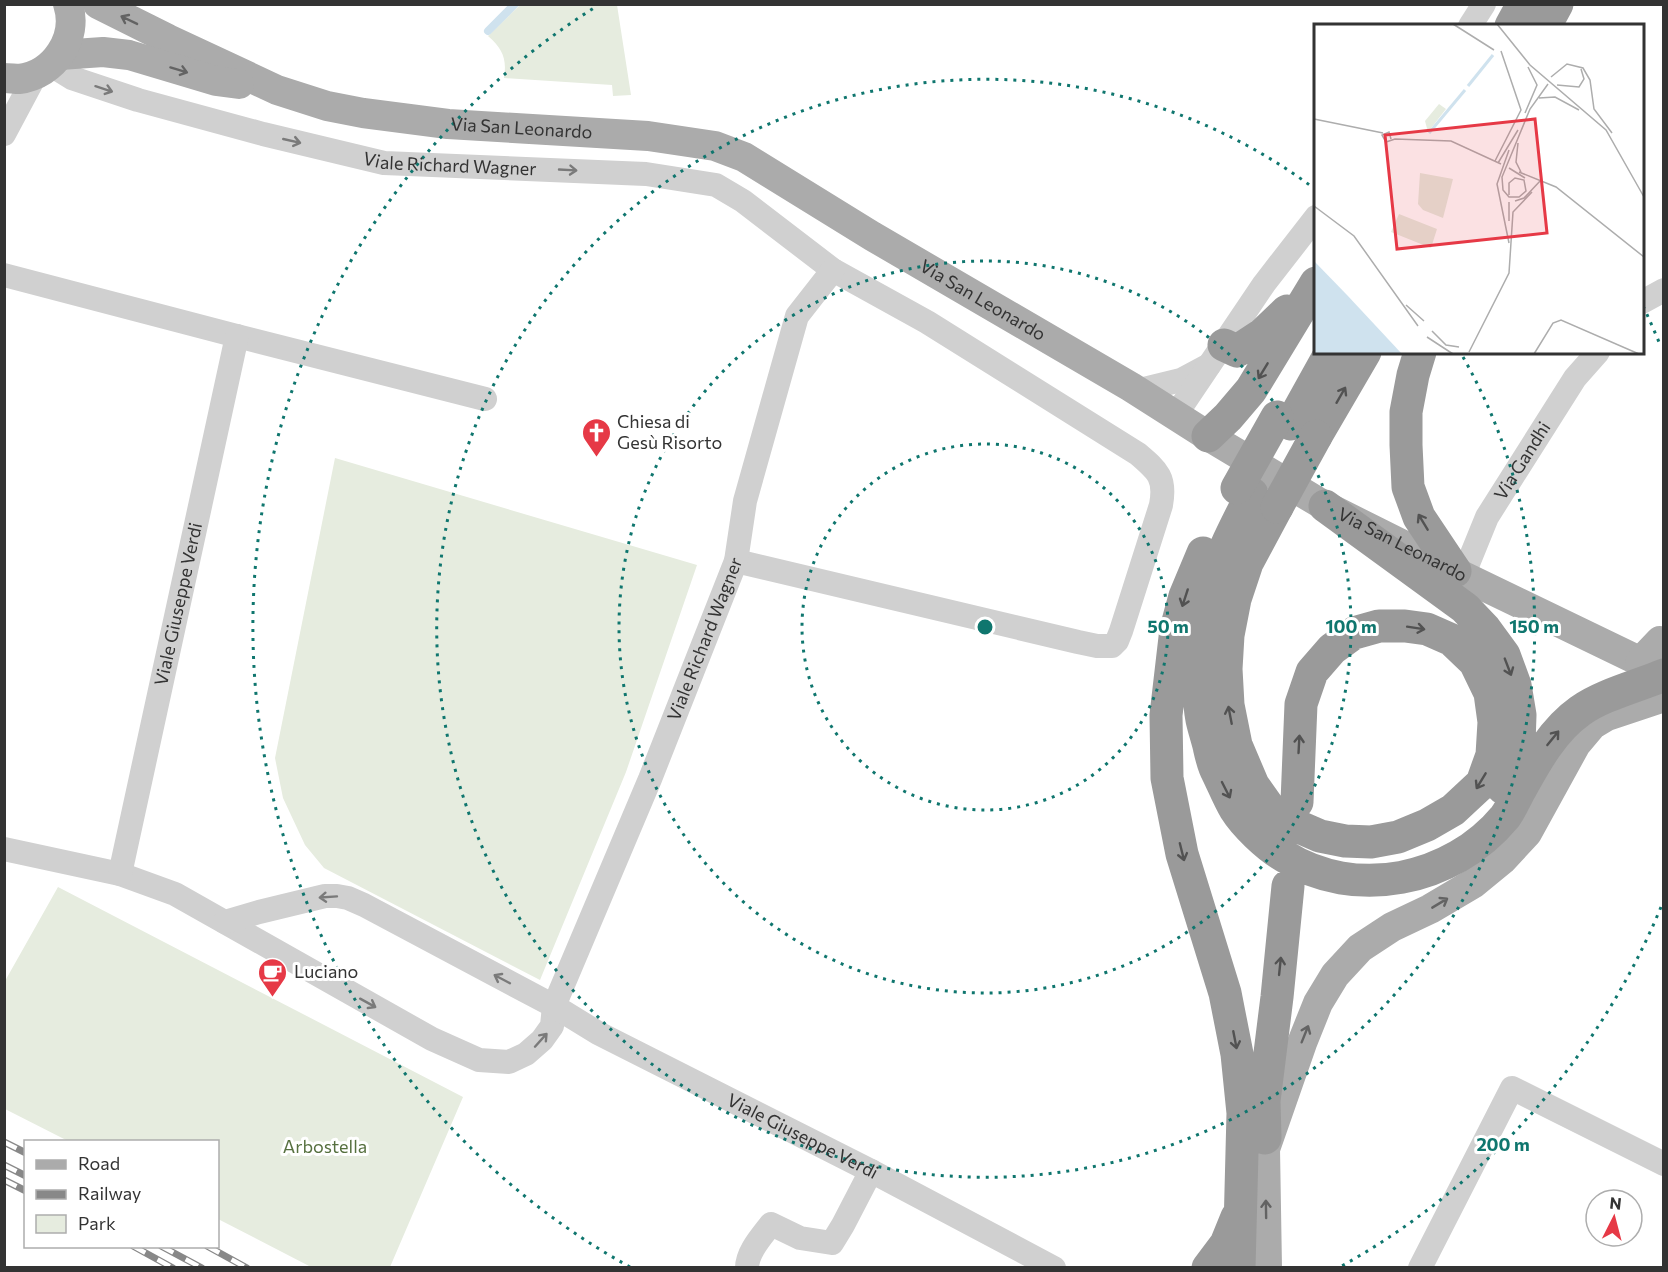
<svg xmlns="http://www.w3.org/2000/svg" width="1668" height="1272" font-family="Commissioner,sans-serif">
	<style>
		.green { fill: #e6ecdf }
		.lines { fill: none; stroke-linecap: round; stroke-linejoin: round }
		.stream { stroke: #cfe2ee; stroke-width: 8 }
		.minor { stroke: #d0d0d0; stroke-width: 24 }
		.major { stroke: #ababab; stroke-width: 30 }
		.highway { stroke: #9a9a9a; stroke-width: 33 }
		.rail-casing { stroke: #888; stroke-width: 7 }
		.rail { stroke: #fff; stroke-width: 4.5; stroke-dasharray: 14; stroke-linecap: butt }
		.highway-bridge { stroke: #9a9a9a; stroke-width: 33 }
		.oneway { stroke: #636363 }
		.oneway2 { stroke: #7a7a7a }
		.oneway3 { stroke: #525252 }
		.ring { fill: none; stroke: #0f766e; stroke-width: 3; stroke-dasharray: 3 6 }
		.labels { text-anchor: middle; stroke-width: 6; stroke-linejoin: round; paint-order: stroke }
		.street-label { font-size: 18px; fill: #333; stroke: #fff }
		.poi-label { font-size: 18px; fill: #333; stroke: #fff; text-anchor: start }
		.park-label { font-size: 18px; fill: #56703f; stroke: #fff }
		.inset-river { fill: none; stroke: #cfe2ee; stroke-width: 3 }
		.inset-road { fill: none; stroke: #adadad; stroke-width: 1.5 }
		.view { fill: #e63946; fill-opacity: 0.15; stroke: #e63946; stroke-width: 3 }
		.inset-edge { fill: none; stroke: #333; stroke-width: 3 }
		.centre { fill: #0f766e; stroke: #fff; stroke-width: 3 }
		.ring-label { font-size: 18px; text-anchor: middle; font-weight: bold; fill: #0f766e; stroke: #fff; stroke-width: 6; stroke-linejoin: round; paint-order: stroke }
	</style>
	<rect width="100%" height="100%" fill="#fff"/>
	<path class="green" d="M521 4 617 5 631 95 613 96 612 85 504 78C507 59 503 49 488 36Z
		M335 458 697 565 626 772 540 980 324 868 305 845 283 798 275 758Z
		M58 887 463 1097 390 1267H311L218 1219V1142L68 1141 5 1109V981Z"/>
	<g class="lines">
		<path class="stream" d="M488 31 515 4"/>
		<g class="minor">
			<path d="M1470 26 1484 4"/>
			<path id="s1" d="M51 65 72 78 138 100 263 134 384 163 646 174 716 185 743 201 833 270 927 322 1138 454C1158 471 1166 478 1161 505L1121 631 1117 641 1112 646H1097L1078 642 736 561"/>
			<path d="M4 134 36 74"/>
			<path d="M4 275 237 336 485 399"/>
			<path d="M1642 302 1664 290"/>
			<path d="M1136 391 1181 380 1209 365"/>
			<path d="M1175 416 1264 284 1316 217"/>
			<path id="s2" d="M1463 576 1487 517 1575 378 1598 352"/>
			<path id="s3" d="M4 849 120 874 175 894 432 1039 479 1060 509 1062 526 1054 542 1040 552 1026 554 1006 650 779 736 561 745 501 797 316 833 270"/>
			<path id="s4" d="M120 874 237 336"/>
			<path id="s5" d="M225 922 259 912 325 896H337L348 898 364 905 554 1006 598 1033 871 1171 1054 1268"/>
			<path d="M747 1268C747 1252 762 1236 771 1224L800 1238 832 1243 843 1225 871 1171"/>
			<path d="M1420 1268 1512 1088 1664 1164"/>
		</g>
		<g class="major">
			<path id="s6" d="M98 4 168 39 277 90 327 106 363 113 448 124 648 136 715 146 744 157 872 236 1131 387 1208 436 1325 506 1455 571 1463 576 1664 673"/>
			<path d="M60 55 103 52 129 55 216 81 239 84"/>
			<path d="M4 78C9 78 15 79 19 79 54 75 79 38 68 4"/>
			<path d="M1640 662 1660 641"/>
			<path d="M1267 1268 1265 1149 1302 1043 1318 1003 1335 975 1360 948 1392 927 1430 909 1474 883 1502 860 1527 833 1576 744 1592 725 1607 716 1664 697"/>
		</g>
		<path class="highway" d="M1511 26 1523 4
			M1545 26 1557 4
			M1224 345 1237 351 1263 334 1287 311
			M1420 352 1413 375 1406 412V445L1408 487 1419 517 1455 571
			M1291 424 1331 352
			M1208 436 1228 417 1251 390 1316 283
			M1316 436 1365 352
			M1252 494C1236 525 1220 556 1210 589 1205 605 1204 623 1203 639 1200 665 1197 694 1202 720 1204 729 1207 738 1209 746 1211 755 1213 765 1217 772 1223 784 1228 797 1235 809 1245 825 1267 846 1284 856 1355 901 1452 881 1505 817 1511 809 1515 799 1520 790 1536 761 1553 730 1580 711 1602 695 1638 686 1664 675
			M1325 506 1465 608 1485 629 1504 655 1515 685 1520 715 1519 744 1514 767 1503 788
			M1277 507 1247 563 1235 599 1228 635 1226 669 1228 705 1236 745 1253 785 1270 809 1290 823 1320 836 1345 841 1371 842 1398 837 1427 825 1453 810 1482 783 1492 755 1494 722 1490 693 1475 662 1452 640 1427 629 1405 626H1379L1354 633 1332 649 1312 672 1301 704 1297 802
			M1203 553 1185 596 1176 629 1166 715 1167 778 1182 854 1225 993 1237 1054 1243 1113 1239 1268
			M1265 1138 1264 1101 1277 997 1288 886
			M1208 1268 1226 1244 1237 1217"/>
		<defs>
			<path id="rail" d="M4 1142 26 1153
				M4 1165 26 1176
				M4 1180 26 1191
				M133 1246 173 1268
				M161 1246 202 1268
				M207 1246 247 1268"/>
		</defs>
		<use href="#rail" class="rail-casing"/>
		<use href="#rail" class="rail"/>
		<path class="highway-bridge" d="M1237 488 1277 417
			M1277 507 1316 436"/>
	</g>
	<defs><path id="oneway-shaft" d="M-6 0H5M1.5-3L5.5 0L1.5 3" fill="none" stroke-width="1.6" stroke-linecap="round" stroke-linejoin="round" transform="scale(1.5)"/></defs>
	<g class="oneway">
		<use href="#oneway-shaft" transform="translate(129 20) rotate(-154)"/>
		<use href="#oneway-shaft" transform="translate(179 70) rotate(17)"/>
		<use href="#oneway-shaft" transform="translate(1440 903) rotate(-31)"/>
		<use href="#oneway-shaft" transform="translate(1305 1034) rotate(-68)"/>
		<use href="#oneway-shaft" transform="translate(1266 1209) rotate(-91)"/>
	</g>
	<g class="oneway2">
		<use href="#oneway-shaft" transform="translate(104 89) rotate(18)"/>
		<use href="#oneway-shaft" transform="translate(292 141) rotate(13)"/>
		<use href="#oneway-shaft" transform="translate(568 170) rotate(3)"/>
		<use href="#oneway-shaft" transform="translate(328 897) rotate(176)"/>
		<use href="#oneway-shaft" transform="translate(502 979) rotate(-152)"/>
		<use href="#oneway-shaft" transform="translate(368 1003) rotate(29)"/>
		<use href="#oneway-shaft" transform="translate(541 1040) rotate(-48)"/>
	</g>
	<g class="oneway3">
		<use href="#oneway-shaft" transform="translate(1263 371) rotate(121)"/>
		<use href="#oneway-shaft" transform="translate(1341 395) rotate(-60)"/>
		<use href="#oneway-shaft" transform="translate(1423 522) rotate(-121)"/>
		<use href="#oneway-shaft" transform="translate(1185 598) rotate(108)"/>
		<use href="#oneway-shaft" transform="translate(1416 628) rotate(9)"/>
		<use href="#oneway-shaft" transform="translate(1508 667) rotate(69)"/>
		<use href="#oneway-shaft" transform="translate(1230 715) rotate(-101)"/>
		<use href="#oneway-shaft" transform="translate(1553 738) rotate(-51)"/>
		<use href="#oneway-shaft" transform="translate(1299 744) rotate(-87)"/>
		<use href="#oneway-shaft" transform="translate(1481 781) rotate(121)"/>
		<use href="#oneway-shaft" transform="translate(1226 790) rotate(63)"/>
		<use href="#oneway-shaft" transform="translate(1182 852) rotate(76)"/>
		<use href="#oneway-shaft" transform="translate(1280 966) rotate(-84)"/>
		<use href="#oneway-shaft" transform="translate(1235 1040) rotate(79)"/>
	</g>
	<g class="ring">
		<circle cx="985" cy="627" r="183"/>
		<circle cx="985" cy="627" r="366"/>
		<path d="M1463 357A549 549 0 1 1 1315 189"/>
		<path d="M1661 907A732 732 0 0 1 1340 1267M630 1267A732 732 0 0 1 597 6M1643 306A732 732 0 0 1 1661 347"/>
	</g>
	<defs>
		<symbol id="church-pin" viewBox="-11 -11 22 30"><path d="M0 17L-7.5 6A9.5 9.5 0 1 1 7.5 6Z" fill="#e63946" stroke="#fff"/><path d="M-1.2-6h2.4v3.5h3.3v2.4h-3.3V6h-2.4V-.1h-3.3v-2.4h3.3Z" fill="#fff"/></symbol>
		<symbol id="cafe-pin" viewBox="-11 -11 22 30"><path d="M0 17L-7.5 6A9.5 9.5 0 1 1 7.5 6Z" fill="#e63946" stroke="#fff"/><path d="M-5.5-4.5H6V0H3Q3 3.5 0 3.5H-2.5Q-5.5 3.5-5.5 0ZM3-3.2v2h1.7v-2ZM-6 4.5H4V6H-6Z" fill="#fff"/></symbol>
	</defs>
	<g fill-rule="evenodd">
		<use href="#church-pin" x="580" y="416" width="33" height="45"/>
		<use href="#cafe-pin" x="256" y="956" width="33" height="45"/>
	</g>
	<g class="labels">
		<g class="street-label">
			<text dy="6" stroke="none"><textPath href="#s6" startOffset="447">Via San Leonardo</textPath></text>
			<text dy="6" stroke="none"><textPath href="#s1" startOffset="414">Viale Richard Wagner</textPath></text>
			<text dy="6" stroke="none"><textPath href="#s6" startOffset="951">Via San Leonardo</textPath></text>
			<text dy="6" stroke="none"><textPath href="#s2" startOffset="130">Via Gandhi</textPath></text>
			<text dy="6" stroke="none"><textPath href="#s6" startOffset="1437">Via San Leonardo</textPath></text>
			<text dy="6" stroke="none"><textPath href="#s4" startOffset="276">Viale Giuseppe Verdi</textPath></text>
			<text dy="6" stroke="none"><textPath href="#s3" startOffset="1028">Viale Richard Wagner</textPath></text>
			<text dy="6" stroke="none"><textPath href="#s5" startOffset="640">Viale Giuseppe Verdi</textPath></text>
		</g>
		<g class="poi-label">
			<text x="617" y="428">Chiesa di<tspan x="617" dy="21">Gesù Risorto</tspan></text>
			<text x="294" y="978">Luciano</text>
		</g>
		<g class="park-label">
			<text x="325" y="1153">Arbostella</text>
		</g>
	</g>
	<g transform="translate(1314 24)">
		<rect width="330" height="330" fill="#fff"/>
		<path d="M125 80 132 85 114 108 111 97ZM106 149 139 155 129 194 109 186 104 180ZM85 190 123 205 117 224 77 208Z" fill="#e6ecdf"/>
		<path d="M0 237 33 271 88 330H0Z" fill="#cfe2ee"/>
		<path class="inset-river" d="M154 62 179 31M115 109 151 66"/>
		<path class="inset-road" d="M139 0 180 26M183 0 216 41 292 106 330 173M237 53 253 40 269 44 276 56 280 85 298 109M243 61 265 63 270 55 267 45M225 74 241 73 265 86M211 89 223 61 214 43M0 95 69 109M77 115 75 108 68 111 72 118 81 115 137 117 187 140M204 119 202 138 207 148M181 137 207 86 187 27M184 139 204 106M195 144 211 154M205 148 242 163 330 233M195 171V159L201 154 210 156 212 167 205 173H195L189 166 188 153 216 85 234 60M201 177 210 174 227 156M0 182 40 212 104 302M195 197V178M195 219 183 160 195 126M92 281 110 297M118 307 132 321 145 323M113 313 139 330M155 328 195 249 199 188 218 168M220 330 239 299 247 296 325 330"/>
		<path class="view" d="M221 95 233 209 83 225 71 111Z"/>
		<rect width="330" height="330" class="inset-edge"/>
	</g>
	<circle cx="985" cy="627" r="9" class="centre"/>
	<g class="ring-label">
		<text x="1168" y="633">50 m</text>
		<text x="1351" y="633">100 m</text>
		<text x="1534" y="633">150 m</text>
		<text x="1503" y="1151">200 m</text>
	</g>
	<rect width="1668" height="1272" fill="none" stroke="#333333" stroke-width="12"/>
	<rect x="24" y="1140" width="195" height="108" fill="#ffffff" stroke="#adadad" stroke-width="1.5"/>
	<rect x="36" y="1160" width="30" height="9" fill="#ababab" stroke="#adadad" stroke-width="1.5"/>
	<text x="78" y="1170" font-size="18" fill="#333333">Road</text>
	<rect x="36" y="1190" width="30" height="9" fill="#888888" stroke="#adadad" stroke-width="1.5"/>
	<text x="78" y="1200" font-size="18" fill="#333333">Railway</text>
	<rect x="36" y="1215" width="30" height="18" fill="#e6ecdf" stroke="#adadad" stroke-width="1.5"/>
	<text x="78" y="1230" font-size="18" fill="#333333">Park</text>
	<g transform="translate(1614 1218) rotate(6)"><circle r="28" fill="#ffffff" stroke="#adadad" stroke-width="1.5"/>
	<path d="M0-4.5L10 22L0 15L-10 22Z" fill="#e63946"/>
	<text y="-9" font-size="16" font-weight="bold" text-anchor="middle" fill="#333333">N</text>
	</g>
</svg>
